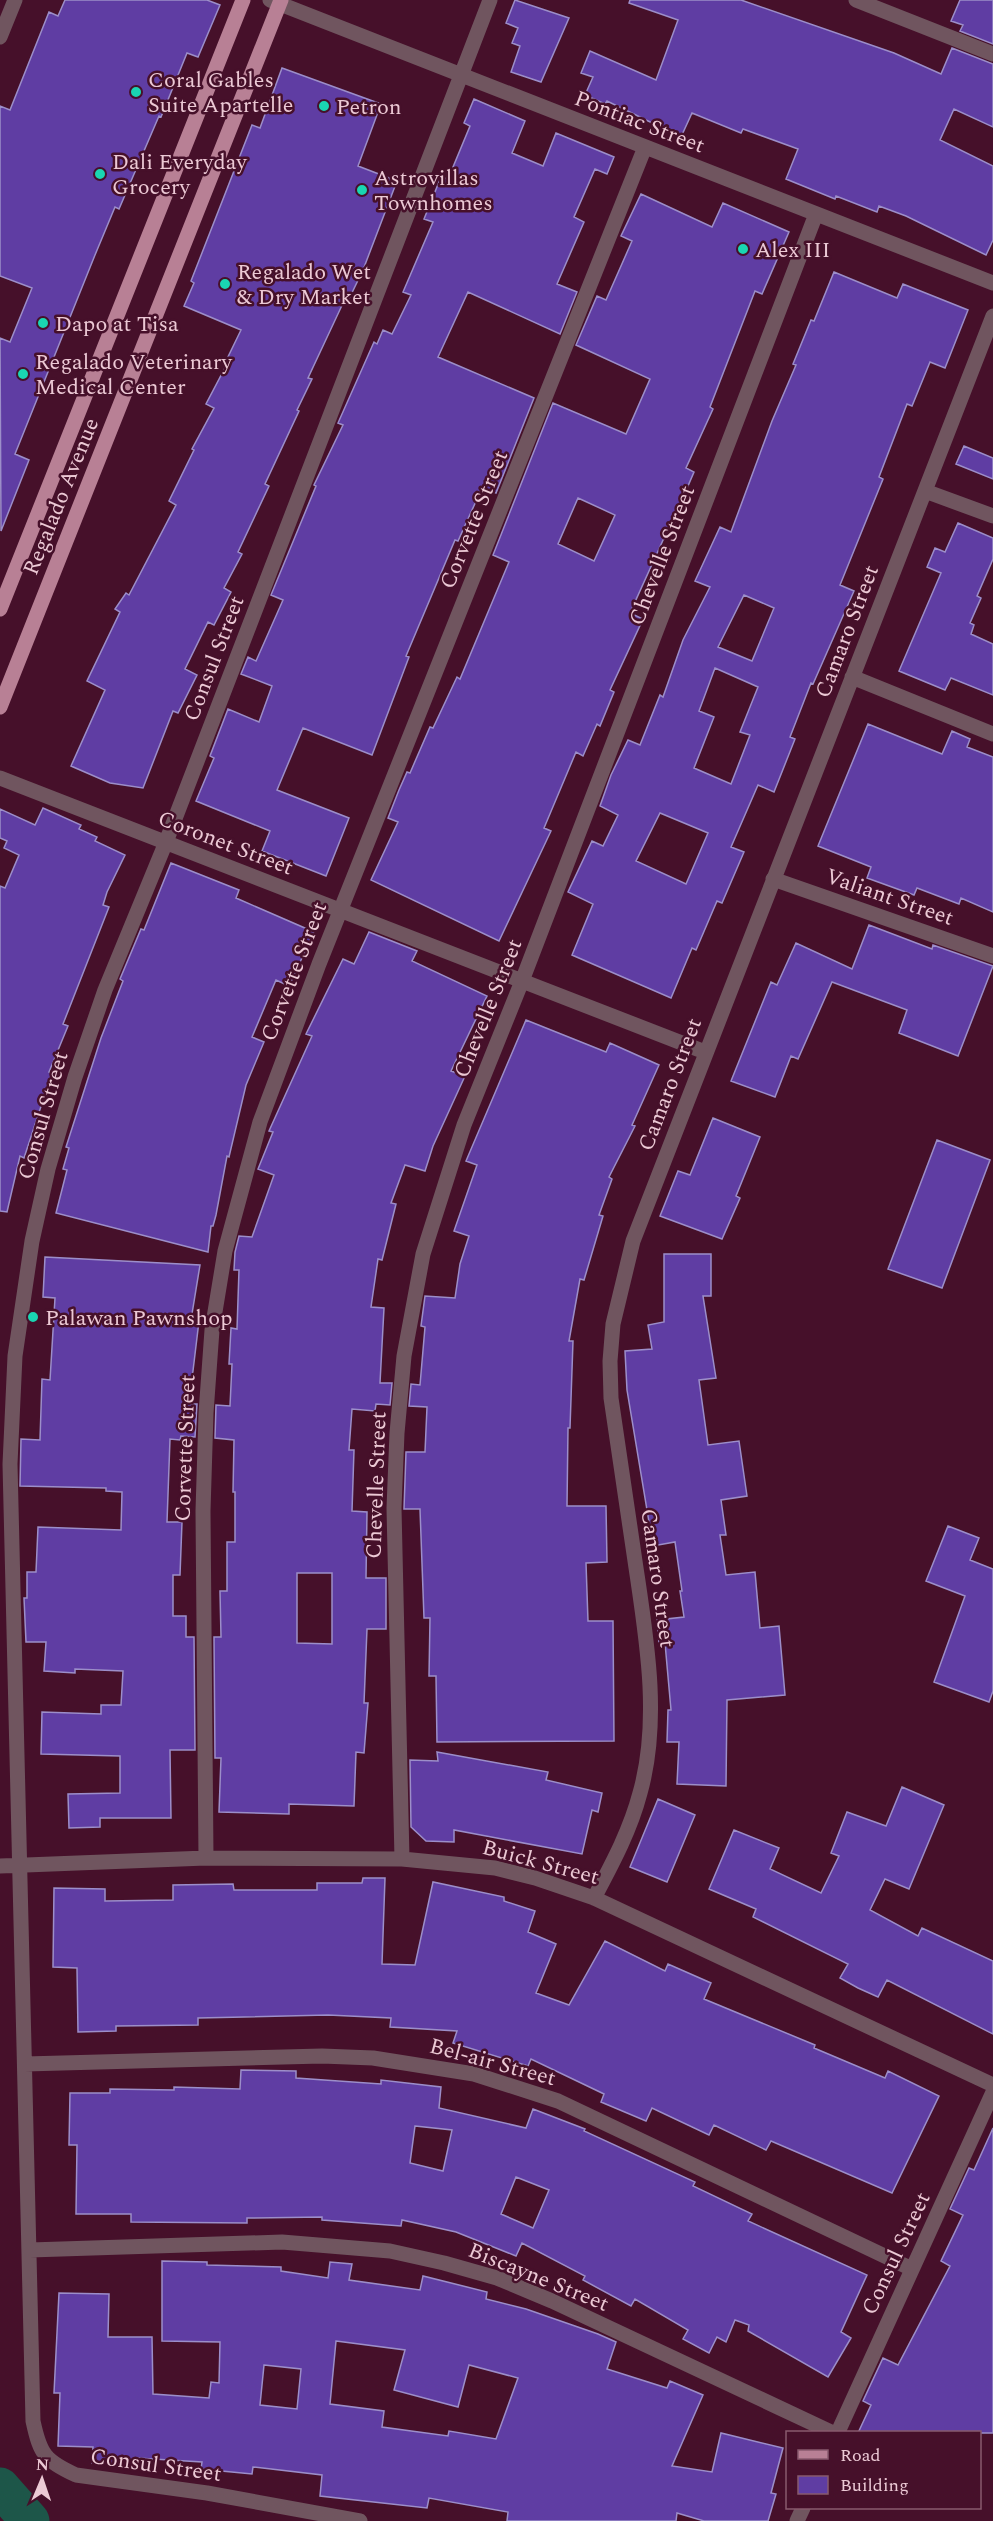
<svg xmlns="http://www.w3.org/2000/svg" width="993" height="2521" font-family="Spectral,serif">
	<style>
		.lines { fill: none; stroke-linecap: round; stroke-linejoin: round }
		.river { stroke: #1d5649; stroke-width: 39 }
		.building { fill: #5f3da3; stroke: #9c8ec9; stroke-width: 1.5; fill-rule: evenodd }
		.minor { stroke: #70555f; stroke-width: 15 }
		.major { stroke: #b88095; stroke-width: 15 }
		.poi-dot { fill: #1ad5b2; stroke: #46102a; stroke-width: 2 }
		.labels { text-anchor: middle; stroke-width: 5; stroke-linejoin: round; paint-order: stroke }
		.poi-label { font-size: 22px; fill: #ecc9d5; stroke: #46102a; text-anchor: start }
		.street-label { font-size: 22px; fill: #ecc9d5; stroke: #46102a }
	</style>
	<rect width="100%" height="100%" fill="#46102a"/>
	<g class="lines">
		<path class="river" d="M0 2487 30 2521"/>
	</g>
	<path class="building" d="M65 0H207L220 5 198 57 187 53 161 117 159 116 119 209 115 207 95 255 15 454 29 460 1 531 0 338 10 342 32 288 0 276V106L10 110 49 12 58 16Z
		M515 0 569 18 541 82 511 72 520 46 512 43 518 28 506 23Z
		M630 0H741L894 53 941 74 952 48 993 64V127L954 109 940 140 993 166V240L986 255 906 216 879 206 877 212 836 196 835 199 786 179 798 149 743 129 741 133 692 113 681 137 607 101 605 104 585 95 593 77 581 73 590 51 656 80 678 20 629 3Z
		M960 0H993V44L960 31 963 25 951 21Z
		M282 68 381 104 358 166 397 181 363 270 347 303 344 301 308 378 312 379 297 410 299 411 265 484 269 486 238 552 242 554 224 588 231 592 214 625 208 622 185 669 197 675 178 713 173 711 143 788 110 783 71 766 105 690 87 681 120 612 115 609 126 593 129 595 176 505 169 501 194 450 192 449 214 408 206 404 228 362 226 361 241 330 184 306 194 283 191 281 252 125 260 128Z
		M474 99 525 121 512 153 543 166 556 133 614 157 607 174 595 169 574 217 584 222 557 284 577 292 560 334 468 292 438 357 534 398 496 493 482 488 458 541 455 540 406 656 409 657 372 755 303 728 277 790 349 818 326 876 262 851 270 831 196 801 214 758 210 756 228 709 259 722 272 686 241 674 248 657 256 661 283 600 271 595 316 486 314 485 343 425 338 423 374 342 377 344 383 330 392 334 411 295 403 292 433 222 424 219 441 177 448 179 470 126 464 123Z
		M641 194 712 227 723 203 789 232 762 294 755 291 710 407 713 409 686 468 694 472 675 516 677 517 666 539 664 538 630 613 643 619 610 690 614 692 600 726 597 724 583 756 576 752 544 828 551 831 499 941 371 880 398 822 388 818 399 790 407 772 410 773 430 727 433 728 457 677 460 679 509 562 493 555 553 403 626 434 650 379 576 345 597 296 606 300 632 241 621 236ZM578 498 615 515 594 561 558 544Z
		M834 272 897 298 903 284 968 310 945 368 930 362 912 406 907 404 879 477 883 479 840 585 854 591 813 684 811 683 790 737 795 739 774 792 758 785 731 847 744 852 722 903 717 901 696 950 692 948 671 998 572 955 593 904 568 892 592 841 603 846 618 815 600 806 611 775 628 740 640 745 660 695 663 697 683 640 710 587 695 581 720 527 731 532 772 421 796 365 793 364 811 320 814 321ZM744 595 774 608 752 661 718 647ZM715 668 758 687 740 732 750 735 731 784 694 768 714 717 699 711ZM660 813 708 833 686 884 636 861Z
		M964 446 993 458V479L956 464Z
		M958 523 993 538V559L977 596 981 598 970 623 974 625 971 634 993 644V695L951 678 945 690 899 671 941 573 927 567 935 548 945 552Z
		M868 724 942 754 952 731 970 739 967 747 993 757V912L961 898 959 904 917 888 914 895 867 878 871 867 818 846Z
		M43 808 81 825 79 829 97 837 95 841 125 855 107 892 103 905 109 907 63 1024 68 1026 49 1072 52 1073 24 1158 20 1156 7 1212 0 1211V886L5 888 19 855 4 848 7 841 0 838V809L35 825Z
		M171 863 239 890 236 898 314 932 289 986 276 980 252 1037 264 1042 246 1085 229 1157 227 1156 216 1215 213 1226H211L208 1252 56 1213 67 1170 63 1169 69 1148 66 1147 101 1038 123 981 120 979 141 929 144 930Z
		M869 925 932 949 933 945 993 966 958 1056 899 1033 907 1010 832 982 798 1059 791 1056 775 1097 731 1081 771 982 777 985 796 943 852 969Z
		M369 932 417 951 412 961 487 996 451 1071 465 1076 433 1146 425 1171 405 1165 391 1203 396 1204 382 1260 378 1259 371 1307 384 1308 380 1383H392L390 1405 376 1404 375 1411 352 1409 349 1450H354L352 1511 367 1512 366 1578H386V1629H367L364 1703H368L364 1753 356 1752 354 1806 289 1804V1814L219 1812 221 1758H215L214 1637H221L220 1591H227V1542H235V1492H233L234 1440 215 1438 216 1405 230 1406 232 1364H229L231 1328 237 1329 239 1270H234L235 1252 239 1236 252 1237 274 1175 258 1169 273 1132 269 1131 312 1036 306 1034 343 959 354 964ZM297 1573H332V1644L297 1643Z
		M526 1020 606 1052 610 1043 659 1065 632 1125 635 1126 609 1177 612 1179 599 1215 603 1216 584 1280 580 1279 569 1341H573L570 1428H568L567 1506H606L607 1562 586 1563 588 1621H613L614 1741 437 1742 436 1676H429L430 1618H424L420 1509H404L406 1452H425L427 1407 409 1406 411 1384 420 1385 425 1327 421 1326 425 1296 455 1298 460 1264 469 1236 454 1231 477 1165 466 1161Z
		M713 1118 760 1137 736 1196 740 1198 722 1239 660 1216 678 1171 690 1175Z
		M937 1140 990 1160 942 1288 888 1269Z
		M664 1254H711V1296H703L716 1378 699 1380 708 1445 739 1441 747 1496 721 1500 726 1535H720L726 1575 755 1572 760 1628 779 1626 785 1695 727 1700 726 1786 677 1784 679 1742H667L668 1710H671L665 1643H659L657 1620 684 1617 680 1591H682L675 1542 653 1546 627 1390 625 1351 652 1349 648 1325 664 1322Z
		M45 1257 200 1265 191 1320 199 1321 189 1404H197L195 1437 181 1436 180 1440 170 1439 167 1522H182L180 1575H173V1616H186V1637H194L195 1750H170L171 1818H100V1827L69 1828 68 1794 120 1793V1756L41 1754 42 1712 101 1714V1705H121L123 1671 75 1669V1673L44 1671 46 1642H26L24 1598H27V1572H36L38 1527 121 1530 122 1492 106 1491V1488L20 1486 21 1439 40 1440 42 1379 50 1380 55 1298 43 1297Z
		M948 1526 979 1538 970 1560 993 1569V1691L989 1702 934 1682 965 1596 926 1581Z
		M437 1752 548 1772 546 1780 602 1793 598 1812 592 1810 582 1854 454 1830V1842L426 1841 411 1827 410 1760 438 1761Z
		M902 1787 944 1805 909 1889 885 1879 870 1910 918 1936 922 1928 993 1961V2034L887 1980 878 1997 858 1988 840 1978 848 1964 753 1917 756 1909 709 1889 734 1830 779 1848 770 1869 821 1893 839 1856 831 1853 847 1812 886 1826Z
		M658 1799 695 1815 667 1882 630 1867Z
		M363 1878H385L382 1964 415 1965 433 1882 504 1897V1901L535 1911 528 1932 556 1944 536 1993 569 2005 605 1941 665 1971 668 1964 711 1983 704 1999 815 2045 814 2048 885 2078 888 2071 939 2096 892 2193 771 2141 766 2150 714 2125 709 2135 652 2108 646 2121 601 2102 604 2094 531 2059 528 2066 453 2043 457 2031 390 2027 391 2018 328 2015 198 2018V2025L116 2026V2031L78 2032 77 1968 53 1967 54 1888 105 1889V1901L173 1900V1885L233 1884 234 1890H317V1883H362Z
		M241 2070 296 2071V2078L381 2084V2080L441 2087 439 2108 526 2128 533 2109 585 2129 584 2131 695 2182 693 2186 752 2214 748 2221 867 2275 841 2332 851 2338 828 2377 748 2331 749 2325 735 2320 726 2342 717 2337 709 2353 683 2339 688 2330 635 2299 631 2306 583 2280 585 2276 522 2243 516 2256 456 2232 402 2220 401 2226 322 2220V2217L247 2218V2223L131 2222V2214H76L77 2145H69L70 2093H110V2089L174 2090V2087L240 2089ZM415 2126 452 2130 443 2171 410 2163ZM516 2177 549 2190 533 2228 501 2214Z
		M993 2128V2433H858L871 2405 863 2401 883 2358 898 2365 950 2266 941 2261 963 2215 950 2209 969 2168 974 2170Z
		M162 2261 207 2262V2265L281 2267V2271L328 2278 330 2262 352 2264 349 2280 420 2290 423 2276 487 2292 486 2299 526 2309 598 2334 616 2342 607 2369 667 2388 670 2381 703 2395 672 2466 712 2472 721 2433 783 2448 771 2493 776 2494 768 2521H704L677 2513 676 2521H507L508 2512 429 2498 427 2508 320 2496 322 2475 253 2467 252 2474 201 2469 202 2462 137 2458V2464L92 2463 93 2447 58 2446 60 2393H54L59 2293 109 2294 108 2337H152L153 2394 209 2398 211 2382 219 2383 220 2342 162 2341ZM336 2341 405 2350 394 2390 458 2407 469 2365 518 2378 496 2439 449 2431 448 2436 382 2427 384 2411 330 2404ZM264 2365 301 2369 297 2409 260 2405Z"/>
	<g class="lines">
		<path class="minor" d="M270 0 993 283
			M856 0 993 54
			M0 37 15 0
			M925 491 993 516
			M852 677 993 734
			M0 778 705 1052
			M773 879 993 956
			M206 1858 203 1511 206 1413 212 1330 225 1251 260 1122 319 964 645 147
			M402 1859 394 1508 397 1433 404 1356 423 1254 464 1125 522 981 816 214
			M0 1866 206 1858 402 1859 495 1868 535 1878 594 1898 993 2085
			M594 1898C612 1864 630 1831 640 1793 661 1719 646 1636 635 1561 627 1507 619 1453 611 1398L610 1361 613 1324 633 1241 993 316
			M25 2064 322 2056 373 2058 474 2074 558 2101 912 2269
			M30 2250 282 2242 390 2251 444 2263 497 2278 552 2301 831 2432
			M838 2432 993 2092
			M360 2521 207 2493 76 2475C45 2461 40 2454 33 2421L10 1464 15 1356 32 1241 48 1169 75 1077 105 990 166 842 490 0
			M797 2521 803 2508"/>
		<path class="major" d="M0 609 243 0
			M0 707 281 0"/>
	</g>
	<g class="poi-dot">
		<circle cx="136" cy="92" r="6"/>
		<circle cx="324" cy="106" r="6"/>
		<circle cx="100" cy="174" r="6"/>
		<circle cx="362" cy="190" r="6"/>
		<circle cx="743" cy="249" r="6"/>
		<circle cx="225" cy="284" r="6"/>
		<circle cx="43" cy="323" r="6"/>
		<circle cx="23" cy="374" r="6"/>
		<circle cx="33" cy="1317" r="6"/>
	</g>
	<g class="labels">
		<g class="poi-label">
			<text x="148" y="87">Coral Gables<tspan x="148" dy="25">Suite Apartelle</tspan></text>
			<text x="336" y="114">Petron</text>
			<text x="112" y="169">Dali Everyday<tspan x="112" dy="25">Grocery</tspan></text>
			<text x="374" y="185">Astrovillas<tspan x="374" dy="25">Townhomes</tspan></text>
			<text x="755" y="257">Alex III</text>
			<text x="237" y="279">Regalado Wet<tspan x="237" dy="25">&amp; Dry Market</tspan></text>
			<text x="55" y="331">Dapo at Tisa</text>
			<text x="35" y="369">Regalado Veterinary<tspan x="35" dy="25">Medical Center</tspan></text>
			<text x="45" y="1325">Palawan Pawnshop</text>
		</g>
		<g class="street-label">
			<text transform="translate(640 121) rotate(21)" y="8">Pontiac Street</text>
			<text transform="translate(60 496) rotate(-68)" y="8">Regalado Avenue</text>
			<text transform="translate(473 519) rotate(-68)" y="8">Corvette Street</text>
			<text transform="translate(661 555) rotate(-69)" y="8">Chevelle Street</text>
			<text transform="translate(846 631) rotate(-69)" y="8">Camaro Street</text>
			<text transform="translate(213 658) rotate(-69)" y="8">Consul Street</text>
			<text transform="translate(226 842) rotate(21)" y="8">Coronet Street</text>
			<text transform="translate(890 896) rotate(19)" y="8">Valiant Street</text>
			<text transform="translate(293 971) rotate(-69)" y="8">Corvette Street</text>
			<text transform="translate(487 1008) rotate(-68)" y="8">Chevelle Street</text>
			<text transform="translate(669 1084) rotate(-69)" y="8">Camaro Street</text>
			<text transform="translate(42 1115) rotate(-74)" y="8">Consul Street</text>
			<text transform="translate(184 1448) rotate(-88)" y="8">Corvette Street</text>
			<text transform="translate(375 1485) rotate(-88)" y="8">Chevelle Street</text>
			<text transform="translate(659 1578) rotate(82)" y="8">Camaro Street</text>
			<text transform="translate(541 1861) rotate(15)" y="8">Buick Street</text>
			<text transform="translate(493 2061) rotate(15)" y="8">Bel-air Street</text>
			<text transform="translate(895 2253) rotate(-65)" y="8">Consul Street</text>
			<text transform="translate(539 2276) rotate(22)" y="8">Biscayne Street</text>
			<text transform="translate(156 2464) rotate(8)" y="8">Consul Street</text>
		</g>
	</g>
	<rect x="786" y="2431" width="195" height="78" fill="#46102a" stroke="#885a6e" stroke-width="1.5"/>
	<rect x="798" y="2450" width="30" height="9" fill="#b88095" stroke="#885a6e" stroke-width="1.5"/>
	<text x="840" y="2461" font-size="18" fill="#ecc9d5">Road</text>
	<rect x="798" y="2476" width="30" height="18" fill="#5f3da3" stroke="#885a6e" stroke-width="1.5"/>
	<text x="840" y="2491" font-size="18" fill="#ecc9d5">Building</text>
	<g transform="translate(42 2479) rotate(2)" stroke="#46102a" stroke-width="4.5" paint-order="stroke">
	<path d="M0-4.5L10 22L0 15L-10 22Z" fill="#ecc9d5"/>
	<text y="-9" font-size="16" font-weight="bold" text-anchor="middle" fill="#ecc9d5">N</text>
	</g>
</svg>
